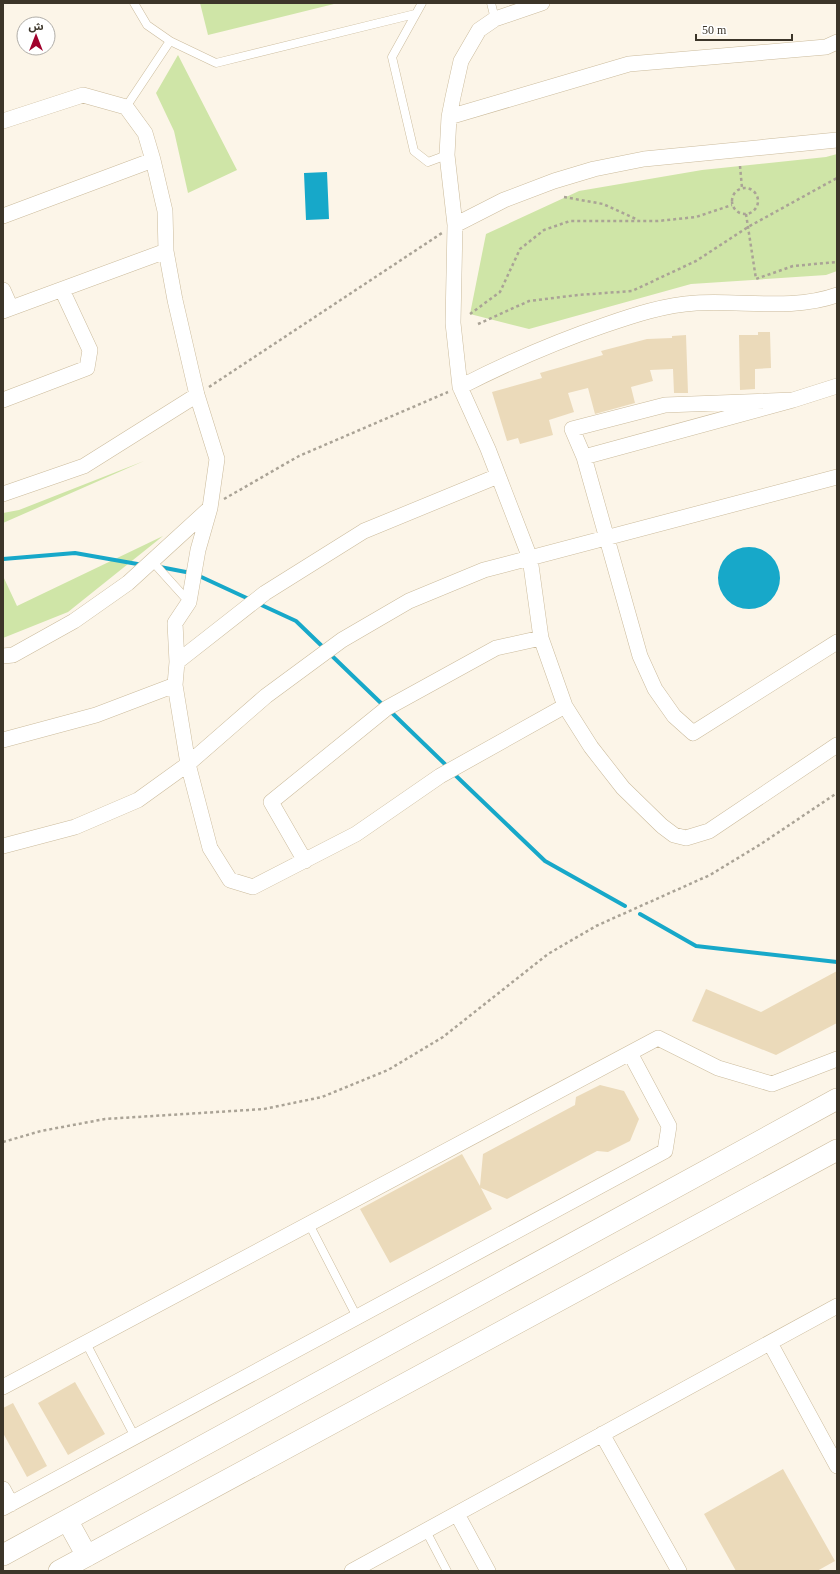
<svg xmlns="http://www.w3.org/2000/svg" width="840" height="1574" font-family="'Times New Roman','Noto Sans Arabic',serif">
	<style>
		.green { fill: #cfe5a7 }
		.water { fill: #17a8c9 }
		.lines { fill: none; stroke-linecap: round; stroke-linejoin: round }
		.stream { stroke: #17a8c9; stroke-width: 4 }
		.building { fill: #ebdaba }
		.service-casing { stroke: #cbbb9c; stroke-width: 9 }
		.minor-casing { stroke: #cbbb9c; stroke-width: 16 }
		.secondary-casing { stroke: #cbbb9c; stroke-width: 22 }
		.path { stroke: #aaa396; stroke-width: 2.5; stroke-dasharray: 3 3; stroke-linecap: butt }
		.service { stroke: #fff; stroke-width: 8 }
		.minor { stroke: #fff; stroke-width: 15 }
		.secondary { stroke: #fff; stroke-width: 21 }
	</style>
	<rect width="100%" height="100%" fill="#fcf5e8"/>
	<path class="green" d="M200 3H338L208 35Z
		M178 55 237 170 188 193 174 131 156 93Z
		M837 154V271L826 275 691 284 529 329 470 314 486 234 579 191 702 170 826 157Z
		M144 461 3 523V513L19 510Z
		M163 536 68 612 3 638V576L17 606Z"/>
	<path class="water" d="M327 172 329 219 306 220 304 173Z
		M718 578a31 31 0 1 1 62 0a31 31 0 1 1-62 0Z"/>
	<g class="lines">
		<path class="stream" d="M3 559 75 553 143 565
			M160 567 191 573
			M197 575 251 600
			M257 603 296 621 325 649
			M330 654 384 706
			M389 710 449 768
			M453 773 545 861 625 906
			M640 914 696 946 837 962"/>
	</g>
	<path class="building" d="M758 332H770L771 368 755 369V389L740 390 739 335H758Z
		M686 335 688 393H674L673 369 650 370 653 381 631 387 635 403 595 414 588 388 568 393 574 412 549 420 553 435 520 444 518 438 507 441 492 392 542 378 540 373 603 355 601 351 647 339 672 338V336Z
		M837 971V1023L776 1055 692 1021 706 989 761 1012Z
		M600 1085 624 1091 639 1119 630 1141 608 1152 597 1151 507 1199 481 1188 492 1209 390 1263 360 1209 462 1154 480 1186 483 1154 575 1105 576 1097Z
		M75 1382 105 1434 68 1455 38 1403Z
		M13 1403 47 1466 27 1477 3 1433V1408Z
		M783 1469 835 1561 817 1571H736L704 1514Z"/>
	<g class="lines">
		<defs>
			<path id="service" d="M134 3 147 25 170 41 216 63 415 14
				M422 3 392 57 414 151 428 162 447 155
				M491 3 495 19
				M126 107 170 41
				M152 561 189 602
				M309 1224 357 1317
				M86 1343 135 1437
				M426 1531 447 1571"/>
			<path id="minor" d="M449 117 629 64 826 47 837 42
				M3 121 83 95 126 107 145 133 153 160 165 211 166 251 175 300 197 395 217 459 210 508 198 550 189 602 175 623 177 662 175 685 188 764 210 848 230 880 253 887 356 834 440 776 565 706
				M3 216 153 160
				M455 225 504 200 554 181 594 169 644 159 837 140
				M3 290 11 308
				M837 295C792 311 742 300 696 303 664 305 634 315 605 325 555 342 507 363 460 387L488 449 530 558 541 638 565 706 591 747 623 788 662 826 674 835 686 838 709 831 837 745
				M3 311 166 251
				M460 387 453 323 455 225 447 155 449 117 453 97 461 61 479 30 495 19 542 3
				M3 400 87 368 90 350 62 290
				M793 400 837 386
				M584 457 793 400 665 405 572 429 584 457 640 656 655 689 674 716 693 733 837 642
				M3 494 84 466 197 395
				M3 656 13 655 74 621 128 583 210 508
				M177 662 265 593 364 531 498 476
				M3 740 96 715 175 685
				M3 846 75 827 138 800 188 764 266 696 342 640 409 601 484 570 837 477
				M305 861 271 802 387 708 496 648 541 638
				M770 1343 837 1466
				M3 1387 658 1038 718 1068 772 1084 837 1059
				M602 1434 679 1571
				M3 1489 11 1504
				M3 1508 665 1151 669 1126 630 1053
				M457 1514 488 1571
				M352 1571 837 1306"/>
			<path id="secondary" d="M67 1520 87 1556
				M3 1555 837 1099
				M59 1571 837 1150"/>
		</defs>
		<use href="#service" class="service-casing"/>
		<use href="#minor" class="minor-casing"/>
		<use href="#secondary" class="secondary-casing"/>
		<path class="path" d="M740 166 742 188
			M732 201a13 13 0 1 1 26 0a13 13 0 1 1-26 0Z
			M564 197 603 204 638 220
			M746 214 756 279 793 266 837 262
			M470 314 500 292 520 249 544 230 570 221H658L696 217 732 205
			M478 324 529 301 578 295 632 291 696 261 748 227 837 178
			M209 387 442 233
			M224 499 299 456 448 392
			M3 1142 41 1131 105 1119 264 1109 322 1097 388 1070 443 1037 548 954 596 926 710 875 761 844 837 793"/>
		<use href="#service" class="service"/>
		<use href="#minor" class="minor"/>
		<use href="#secondary" class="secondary"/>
	</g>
	<rect width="840" height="1574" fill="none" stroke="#3c3529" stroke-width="8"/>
	<g transform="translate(36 36)"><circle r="19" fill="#ffffff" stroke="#b1aea9"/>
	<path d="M0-3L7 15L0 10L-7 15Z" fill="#a1012c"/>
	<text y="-6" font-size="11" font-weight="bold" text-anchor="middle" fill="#3c3529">ش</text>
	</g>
	<path d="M696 34v6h96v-6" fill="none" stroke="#3c3529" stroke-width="2"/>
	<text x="702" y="34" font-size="12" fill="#3c3529" stroke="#ffffff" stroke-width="3" paint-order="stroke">50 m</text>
</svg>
